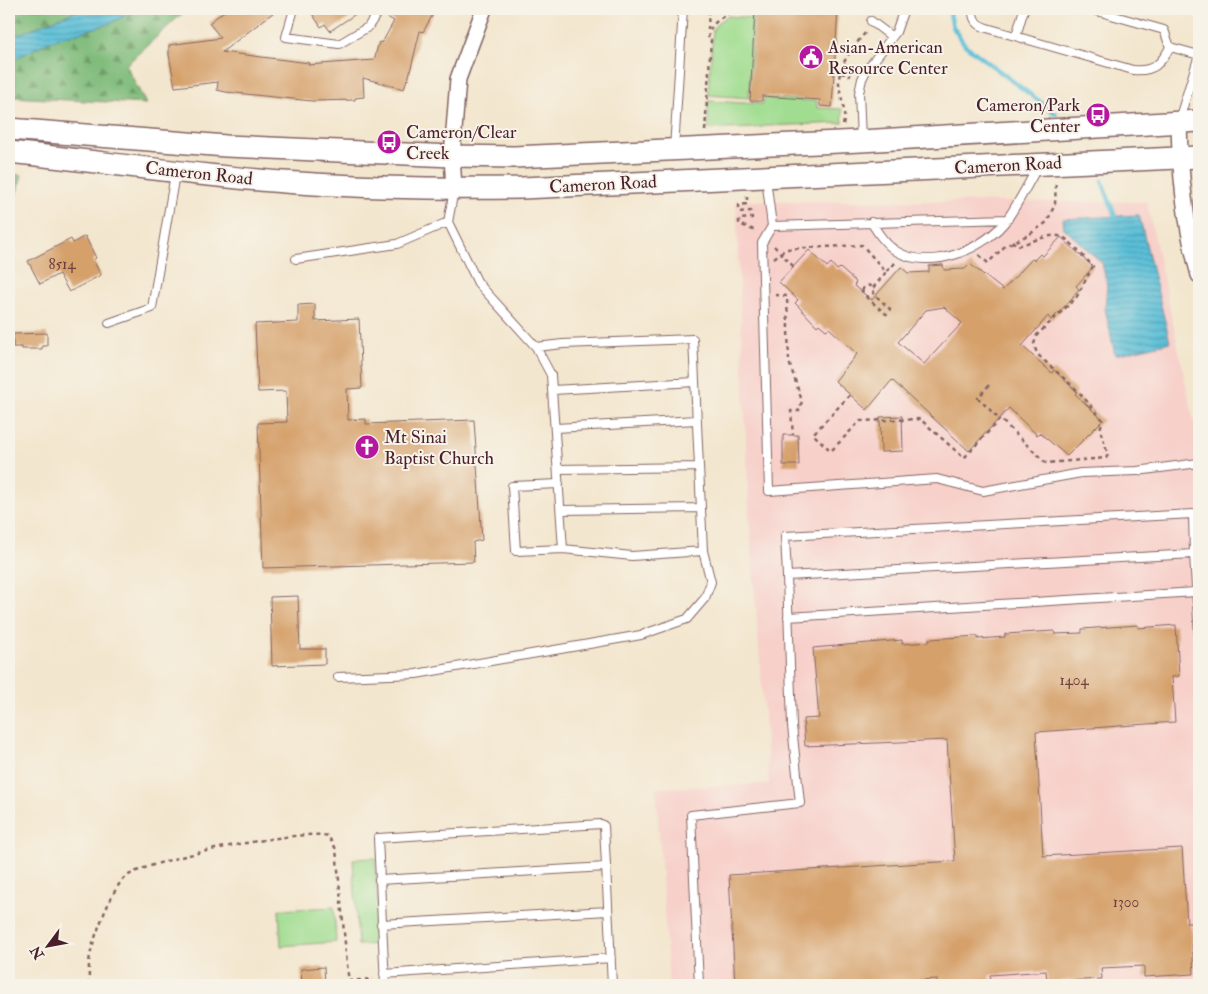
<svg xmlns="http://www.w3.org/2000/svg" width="1208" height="994" font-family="'IM FELL Double Pica',serif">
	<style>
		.built { fill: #f7d0ca }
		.green { fill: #a1dd91; stroke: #767e5e }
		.forest { fill: url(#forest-firs); stroke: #656e53 }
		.water { fill: url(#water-rules); stroke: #526f82 }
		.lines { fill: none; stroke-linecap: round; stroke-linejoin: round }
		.stream { stroke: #5abfd8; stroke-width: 4.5 }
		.building { fill: #d5a06b; fill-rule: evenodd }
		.service-casing { stroke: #856564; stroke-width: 10 }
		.minor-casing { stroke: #856564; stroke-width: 18 }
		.secondary-casing { stroke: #856564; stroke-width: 24 }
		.path { stroke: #856564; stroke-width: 2.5; stroke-dasharray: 4 4; stroke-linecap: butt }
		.service { stroke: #fff; stroke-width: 8 }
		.minor { stroke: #fff; stroke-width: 15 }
		.secondary { stroke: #fff; stroke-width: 21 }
		.labels { text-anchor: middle; stroke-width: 4; stroke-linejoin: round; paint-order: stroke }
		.number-label { font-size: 15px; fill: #6d3f3b }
		.poi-label { font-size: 18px; fill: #4a1f2b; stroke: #f7f3e8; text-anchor: start }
		.street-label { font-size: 18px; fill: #4a1f2b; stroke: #f7f3e8 }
	</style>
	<defs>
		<pattern id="forest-firs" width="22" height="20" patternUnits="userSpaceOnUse" patternTransform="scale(1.25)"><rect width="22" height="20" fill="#80bc7b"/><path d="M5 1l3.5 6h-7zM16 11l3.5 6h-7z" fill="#6b9865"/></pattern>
		<pattern id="water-rules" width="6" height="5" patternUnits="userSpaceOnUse" patternTransform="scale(1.25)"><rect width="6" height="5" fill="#5abfd8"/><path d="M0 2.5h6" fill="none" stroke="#4c9baf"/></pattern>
	</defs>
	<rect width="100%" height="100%" fill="#f7f3e8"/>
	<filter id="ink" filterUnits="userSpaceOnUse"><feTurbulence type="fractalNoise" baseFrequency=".02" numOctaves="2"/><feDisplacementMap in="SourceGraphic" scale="10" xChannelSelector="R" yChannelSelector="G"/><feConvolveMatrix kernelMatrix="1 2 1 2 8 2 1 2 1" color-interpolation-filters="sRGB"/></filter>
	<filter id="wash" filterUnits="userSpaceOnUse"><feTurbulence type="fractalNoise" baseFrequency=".0096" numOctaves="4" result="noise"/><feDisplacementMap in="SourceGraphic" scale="20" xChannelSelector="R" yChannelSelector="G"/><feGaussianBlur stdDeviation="1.12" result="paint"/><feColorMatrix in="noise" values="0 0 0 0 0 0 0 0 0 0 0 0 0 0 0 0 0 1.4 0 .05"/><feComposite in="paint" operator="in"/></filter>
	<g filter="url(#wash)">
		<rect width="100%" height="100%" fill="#f3e6ce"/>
		<path class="built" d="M736 201 1147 202 1199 445V985H669L656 788 769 784 749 514Z"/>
		<path class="green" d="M728 16 753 18 749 98 708 95 713 29 718 22Z
			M764 98 817 101V108L842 109 843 123 765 126C754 130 723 128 708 129V101L763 104Z
			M375 858 380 944 358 945 353 859Z
			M334 907 336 942 281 946 279 910Z"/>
		<path class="forest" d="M9 9H187L126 65 146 104 9 97Z
			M9 174 22 175 9 219Z"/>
		<path class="water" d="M81 9H139L109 24 50 41 9 62V38Z
			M1139 215 1170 342 1115 355 1105 308 1107 285 1102 263 1064 228 1063 219Z"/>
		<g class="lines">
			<path class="stream" d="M949 9 953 27 965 45 1056 114
				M1102 181 1116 219"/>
		</g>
		<g id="blocks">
			<path class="building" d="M227 9H278L222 52 309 63 308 65 374 60 379 42 382 43 394 21 387 17 392 9H436L423 32 420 31 408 80 407 79 404 89 363 78 364 97 355 98V100L312 101 226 92 217 90 218 82 175 87 169 55V45L221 38 209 23Z
				M309 9H363L330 31 325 24 321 27Z
				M755 9H838L832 107 820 106V100L762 96V101H750Z
				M85 236 96 258 93 260 101 275 69 292 59 274 40 284 28 261 71 239 73 243Z
				M1061 237 1093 267 1076 286 1079 289 1073 296 1074 297 1051 320 1048 316 1022 346 1052 373 1054 370 1077 392 1075 394 1103 420 1067 456 1040 433 1037 435 1009 408 969 451 892 380 867 410 835 381 857 354 829 328 826 330 819 324 817 326 795 303 798 300 779 282 809 250 827 267 831 263 837 270 840 268 856 282 854 286 872 300 901 267 908 273 929 272V266L943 265 944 270 965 269 970 264 1003 290 1032 259 1034 260 1040 254 1043 256ZM944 307 962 323 924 364 898 342 926 310Z
				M315 304V321L359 319 362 388 347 389 348 420 366 419V424L474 420 482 540 473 542 474 562 263 568 258 423 287 422 286 391 258 392 255 324 298 322V305Z
				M47 333V346H42V349H22V347H13V334Z
				M902 416 903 451 881 452 880 417Z
				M783 435H798L799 465H783Z
				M298 596 300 649H325V664L272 666 270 597Z
				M1138 625V628L1176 625 1179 676 1172 677 1175 722 1036 732 1043 856 1182 848 1187 923H1191L1194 974 1144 977V966L1101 968 1102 979 1047 982 1046 971 990 975 991 985H937V979L881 982 882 985H735L729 875 955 861 947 740 805 746 803 719 819 718 813 648 902 640V644L929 642V639L978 636V639L1005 637V634L1054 631 1055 634 1082 633V629Z
				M324 967 325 985H302L301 969Z"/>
		</g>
	</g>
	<g filter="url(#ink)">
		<use href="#blocks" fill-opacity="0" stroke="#856564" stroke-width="1"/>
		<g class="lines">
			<defs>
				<path id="service" d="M294 9 286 37 339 44 368 27 380 9
					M973 9C972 20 977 25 987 28L1133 70C1153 72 1161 64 1170 47L1164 30 1090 9
					M871 21 892 37
					M1016 36 1024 9
					M1170 47 1199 55
					M1179 120 1199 55
					M861 139 859 93 862 79 866 71 896 32 904 9
					M674 149 683 9
					M766 178 772 226
					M454 190 448 222 478 283 536 347 551 375 563 549 632 556 703 551 693 339 563 344 536 347
					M1008 219 772 226 762 243 769 491 937 479 983 491 1081 473 1137 471 1199 463
					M871 222C878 233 885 244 896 251 931 272 986 249 1008 218 1019 202 1028 184 1037 168
					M296 259 397 244 448 222
					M109 323 152 308 175 174
					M553 390 695 382
					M556 428 697 420
					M558 469 699 467
					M559 484 512 486 516 551 563 549
					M561 510 701 508
					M787 576 785 536 1193 514 1194 554H1199
					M788 617 1196 592
					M338 677 416 674 641 635 687 619 705 598 711 582 703 551
					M379 880 606 867
					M381 924 608 911
					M384 974 611 958
					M385 985 378 838 601 824 604 826 612 985
					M699 985 691 815 800 803 792 726 787 576 1194 554 1199 637"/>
				<path id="minor" d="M1179 122C1180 175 1185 225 1199 275
					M454 188 452 156 458 79 484 9"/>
				<path id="secondary" d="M9 129 226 146 452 156 514 157 861 141 1199 121
					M9 152C105 162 202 177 299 183 373 188 447 189 522 188L1199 157"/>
			</defs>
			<use href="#service" class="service-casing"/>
			<use href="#minor" class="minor-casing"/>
			<use href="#secondary" class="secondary-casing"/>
			<path class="path" d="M708 30 709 9
				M841 73 851 76
				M843 125C847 110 840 98 839 83 838 64 855 45 866 32
				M705 131 711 40H708C709 21 722 19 734 9
				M747 196V204L739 205V212L751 211 752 218 739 219V224L756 231
				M774 246 794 267
				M979 255 988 263 1005 246 1030 234 1047 222 1055 204 1056 182
				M774 258 786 249 862 245 886 272 895 263
				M862.5 291a5.5 5.5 0 1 1 11 0a5.5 5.5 0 1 1-11 0Z
				M873 288 886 272
				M775 295 787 296 789 362 802 401 799 411H791L793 435
				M866 297 886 314H888L890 309 873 293
				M989 385 978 398 999 419
				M850 395 813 434 831 451 860 421 920 419 964 458 1000 419 1046 463 1106 458 1108 455 1100 429 1103 420 1078 391 1037 354 1034 344 1037 335 1076 298 1093 266C1058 231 1067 229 1018 246L1012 241
				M325 983 373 979
				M89 985C89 974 88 962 91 951 96 932 111 892 124 878 144 860 302 828 328 836L336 849 349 985"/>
			<use href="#service" class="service"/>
			<use href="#minor" class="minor"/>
			<use href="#secondary" class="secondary"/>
		</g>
	</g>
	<defs>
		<symbol id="civic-disc" viewBox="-11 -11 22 22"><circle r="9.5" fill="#b5179e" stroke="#f7f3e8"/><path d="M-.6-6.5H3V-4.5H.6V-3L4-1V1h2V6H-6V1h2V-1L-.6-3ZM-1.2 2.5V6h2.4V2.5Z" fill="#fff"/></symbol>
		<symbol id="bus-disc" viewBox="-11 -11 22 22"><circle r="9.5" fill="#b5179e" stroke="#f7f3e8"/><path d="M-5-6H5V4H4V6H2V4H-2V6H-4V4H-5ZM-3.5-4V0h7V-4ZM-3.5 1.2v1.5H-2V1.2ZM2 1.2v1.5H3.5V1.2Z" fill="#fff"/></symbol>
		<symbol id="church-disc" viewBox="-11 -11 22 22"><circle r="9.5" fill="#b5179e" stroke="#f7f3e8"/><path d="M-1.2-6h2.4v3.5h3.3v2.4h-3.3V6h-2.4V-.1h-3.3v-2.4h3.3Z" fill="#fff"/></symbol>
	</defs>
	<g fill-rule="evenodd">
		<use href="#civic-disc" x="797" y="43" width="28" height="28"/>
		<use href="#bus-disc" x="1084" y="101" width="28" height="28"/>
		<use href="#bus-disc" x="375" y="128" width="28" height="28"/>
		<use href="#church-disc" x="353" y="433" width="28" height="28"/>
	</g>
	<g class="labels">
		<g class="number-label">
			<text x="62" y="269">8514</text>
			<text x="1074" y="685">1404</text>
			<text x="1126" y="907">1300</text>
		</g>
		<g class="poi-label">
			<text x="828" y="53">Asian-American<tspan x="828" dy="21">Resource Center</tspan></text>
			<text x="1080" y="111" text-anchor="end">Cameron/Park<tspan x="1080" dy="21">Center</tspan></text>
			<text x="406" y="138">Cameron/Clear<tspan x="406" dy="21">Creek</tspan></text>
			<text x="384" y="443">Mt Sinai<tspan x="384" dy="21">Baptist Church</tspan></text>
		</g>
		<g class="street-label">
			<text transform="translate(1008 165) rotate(-3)" y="6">Cameron Road</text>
			<text transform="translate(199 173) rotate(6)" y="6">Cameron Road</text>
			<text transform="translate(603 184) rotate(-3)" y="6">Cameron Road</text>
		</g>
	</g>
	<rect width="1208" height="994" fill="none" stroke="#f7f3e8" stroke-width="30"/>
	<g transform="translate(48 946) rotate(238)" stroke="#f7f3e8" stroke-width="4" paint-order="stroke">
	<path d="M0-4L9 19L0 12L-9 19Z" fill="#4a1f2b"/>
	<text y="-8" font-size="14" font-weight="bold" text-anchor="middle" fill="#4a1f2b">N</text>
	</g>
</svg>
